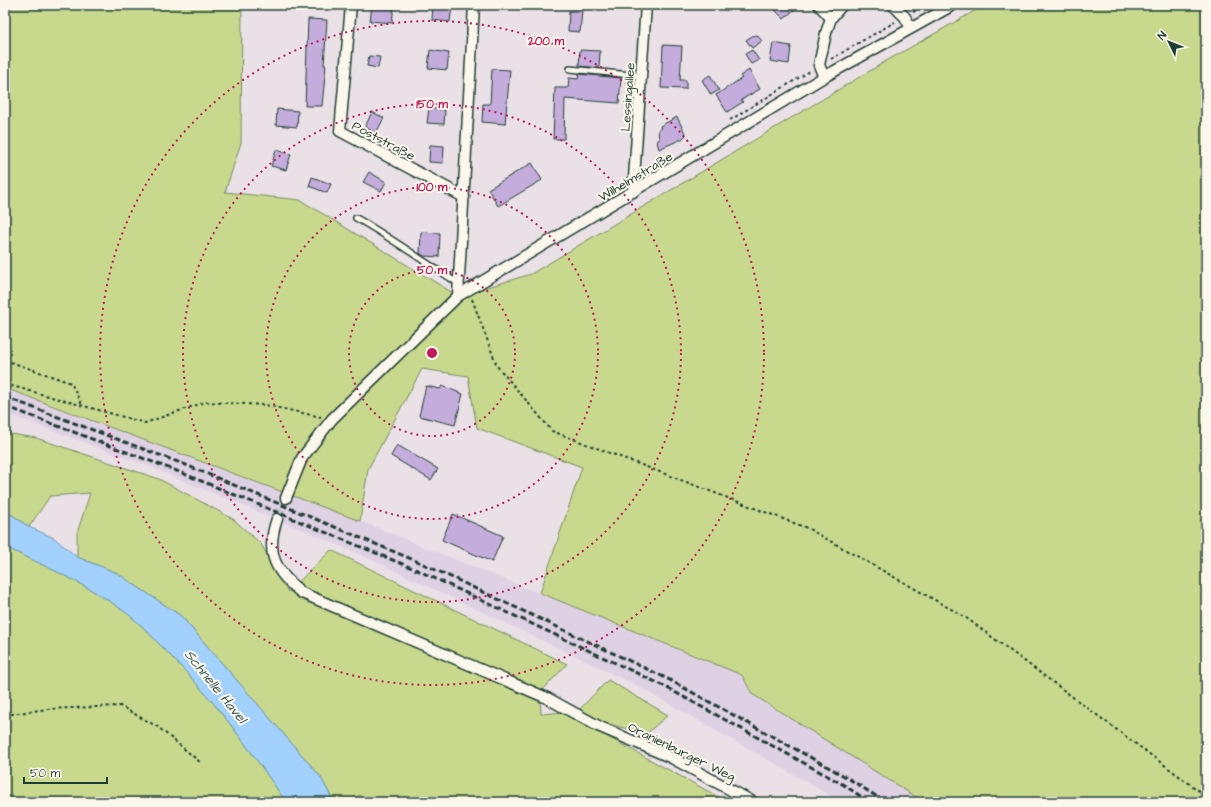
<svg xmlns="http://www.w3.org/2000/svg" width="1211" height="807" font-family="'Architects Daughter',sans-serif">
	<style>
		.built { fill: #dfd1e4 }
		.green { fill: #c8d98d; stroke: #748b60 }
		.water { fill: #a3d1fe; stroke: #6e96ad }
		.building { fill: #c4addc; stroke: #1f3d34 }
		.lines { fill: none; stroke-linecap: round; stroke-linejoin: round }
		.minor-tunnel { stroke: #c1c0c3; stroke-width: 10; stroke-dasharray: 10 5; stroke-linecap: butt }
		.service-casing { stroke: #1f3d34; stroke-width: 8 }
		.minor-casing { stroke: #1f3d34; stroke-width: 13 }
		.path { stroke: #1f3d34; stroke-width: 2; stroke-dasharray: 3 3; stroke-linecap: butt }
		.service { stroke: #fbf7ec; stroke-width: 5 }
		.minor { stroke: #fbf7ec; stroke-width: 10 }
		.rail { stroke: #1f3d34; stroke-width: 3; stroke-dasharray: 6 3; stroke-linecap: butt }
		.ring { fill: none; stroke: #c2185b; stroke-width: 2; stroke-dasharray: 2 4 }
		.labels { text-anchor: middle; stroke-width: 4; stroke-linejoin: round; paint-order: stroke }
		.street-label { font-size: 13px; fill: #1f3d34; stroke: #fbf7ec }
		.water-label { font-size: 14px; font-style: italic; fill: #395b5c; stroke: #fbf7ec }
		.centre { fill: #c2185b; stroke: #fbf7ec; stroke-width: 2 }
		.ring-label { font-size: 12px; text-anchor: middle; font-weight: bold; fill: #c2185b; stroke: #fbf7ec; stroke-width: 4; stroke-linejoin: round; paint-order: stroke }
	</style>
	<rect width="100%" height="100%" fill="#eae1e7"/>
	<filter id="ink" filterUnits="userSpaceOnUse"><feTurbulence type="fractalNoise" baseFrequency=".025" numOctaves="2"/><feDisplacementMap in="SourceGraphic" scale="8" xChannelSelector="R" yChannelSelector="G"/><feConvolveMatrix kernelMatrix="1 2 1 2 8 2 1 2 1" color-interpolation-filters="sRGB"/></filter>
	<g filter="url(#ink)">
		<path class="built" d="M5 389 360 521 742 675 752 694 924 802H842L632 683 355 552 145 465 5 413Z"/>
		<path class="green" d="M5 5H242L241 143 225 192 300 200 458 296 531 274 888 60 985 5H1206V802H924L752 694 742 675 540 593 582 467 477 428 468 376 422 369 368 469 360 521 5 388Z
			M5 433 36 438 159 479 233 519 261 544 288 592 331 550 567 664 540 693 541 714 578 711 608 680 668 715 646 734 591 719 586 725 728 802H363L360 795 347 802H334L320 776 181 616 117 573 77 557V533L90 493 50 496 29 527 5 510Z
			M5 547C47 567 100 590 135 620 146 629 155 640 165 650 213 698 248 746 286 802H5Z"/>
		<path class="water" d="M5 510 29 527 54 538 77 557 117 573 181 616 320 776 334 802H286C248 746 213 698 165 650 155 640 146 629 135 620 100 590 47 567 5 547Z"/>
		<path class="building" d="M372 5H394L392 23 370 21Z
			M433 5H452L450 22 432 20Z
			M770 5H799L784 19Z
			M569 11H582L580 32 568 31Z
			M308 19 327 20 324 65H326L322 106H305Z
			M757 35 762 41 752 48 746 40 752 36Z
			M773 43 791 46 789 64 770 61Z
			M663 45 682 46 680 80H686V89L661 88Z
			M430 50 449 53 447 70 428 68Z
			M580 50 600 51 599 68 579 66Z
			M752 50 759 60 751 64 745 54Z
			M369 56 380 57 378 68 367 66Z
			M492 69 510 70 505 124 482 122 483 104H490Z
			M749 70 760 89 741 100 743 102 727 112 716 95 742 78 740 76Z
			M579 74 621 78 619 103 565 99 564 139H553L555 88H568L569 78 578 79Z
			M710 75 719 90 711 95 702 80Z
			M429 108 445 110 444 124 427 123Z
			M277 109 298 111 297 127 276 125Z
			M372 112 384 118 376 133 365 127Z
			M677 117 686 135 682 139 659 149 657 142 659 139 658 130 661 128 660 126Z
			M430 145 444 146 443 163 429 162Z
			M276 150 291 154 286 170 271 166Z
			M532 163 542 180 498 206 488 189Z
			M369 172 386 182 381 191 363 182Z
			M312 177 331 184 327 193 309 186Z
			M421 232 440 233 439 257 424 256 420 253Z
			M426 386 440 389 442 386 463 394 455 425 419 416Z
			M397 445 438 469 431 480 391 456Z
			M453 514 503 536 492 562 442 540Z"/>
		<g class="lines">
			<path class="minor-tunnel" d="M277 519 286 498"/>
			<defs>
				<path id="service" d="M570 69 641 76
					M356 218C392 238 424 262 458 283"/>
				<path id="minor" d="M351 5 340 131 464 197
					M819 5 831 18
					M893 5 905 17 911 28
					M824 77 819 65 826 33 831 18 842 5
					M633 192 646 5
					M458 296 474 5
					M286 498 302 458 332 419 458 296 824 77 953 5
					M277 519C265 553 275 572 302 593L547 698 598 726 672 758 753 802"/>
			</defs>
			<use href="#service" class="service-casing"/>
			<use href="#minor" class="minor-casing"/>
			<path class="path" d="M913 12 926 5
				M831 59 895 22
				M730 120 810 71
				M472 299 497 366 552 431 807 528 965 617 1206 796
				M5 360 71 383 82 405
				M5 384 145 423 205 402 265 405 321 417
				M5 715 47 709 120 706 158 727 201 763"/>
			<use href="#service" class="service"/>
			<use href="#minor" class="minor"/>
			<path class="rail" d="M5 397 186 465 421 563 666 678 848 778 885 802
				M5 406 182 473 417 570 660 684 844 785 869 802"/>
		</g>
	</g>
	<g class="ring">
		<circle cx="432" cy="353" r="83"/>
		<circle cx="432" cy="353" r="166"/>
		<circle cx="432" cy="353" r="249"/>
		<circle cx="432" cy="353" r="332"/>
	</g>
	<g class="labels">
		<g class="street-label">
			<text transform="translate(627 97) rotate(-86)" y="5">Lessingallee</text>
			<text transform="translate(384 140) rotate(28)" y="5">Poststraße</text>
			<text transform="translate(635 176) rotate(-31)" y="5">Wilhelmstraße</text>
			<text transform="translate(682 751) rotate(26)" y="5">Oranienburger Weg</text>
		</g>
		<g class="water-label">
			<text transform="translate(216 686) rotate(51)" y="5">Schnelle Havel</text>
		</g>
	</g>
	<circle cx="432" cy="353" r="6" class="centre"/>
	<g class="ring-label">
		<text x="546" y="45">200 m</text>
		<text x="432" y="108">150 m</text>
		<text x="432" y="191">100 m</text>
		<text x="432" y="274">50 m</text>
	</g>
	<rect width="1211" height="807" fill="none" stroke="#fbf7ec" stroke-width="20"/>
	<rect x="10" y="10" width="1191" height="787" fill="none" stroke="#1f3d34" stroke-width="1.5" filter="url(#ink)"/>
	<g transform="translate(1169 42) rotate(313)" stroke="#fbf7ec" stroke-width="3" paint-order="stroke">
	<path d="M0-3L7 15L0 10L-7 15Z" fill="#1f3d34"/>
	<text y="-6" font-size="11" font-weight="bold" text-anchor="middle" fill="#1f3d34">N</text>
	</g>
	<path d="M24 777v6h83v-6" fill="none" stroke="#1f3d34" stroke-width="2"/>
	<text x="30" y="777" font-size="12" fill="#1f3d34" stroke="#fbf7ec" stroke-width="3" paint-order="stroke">50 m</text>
</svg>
